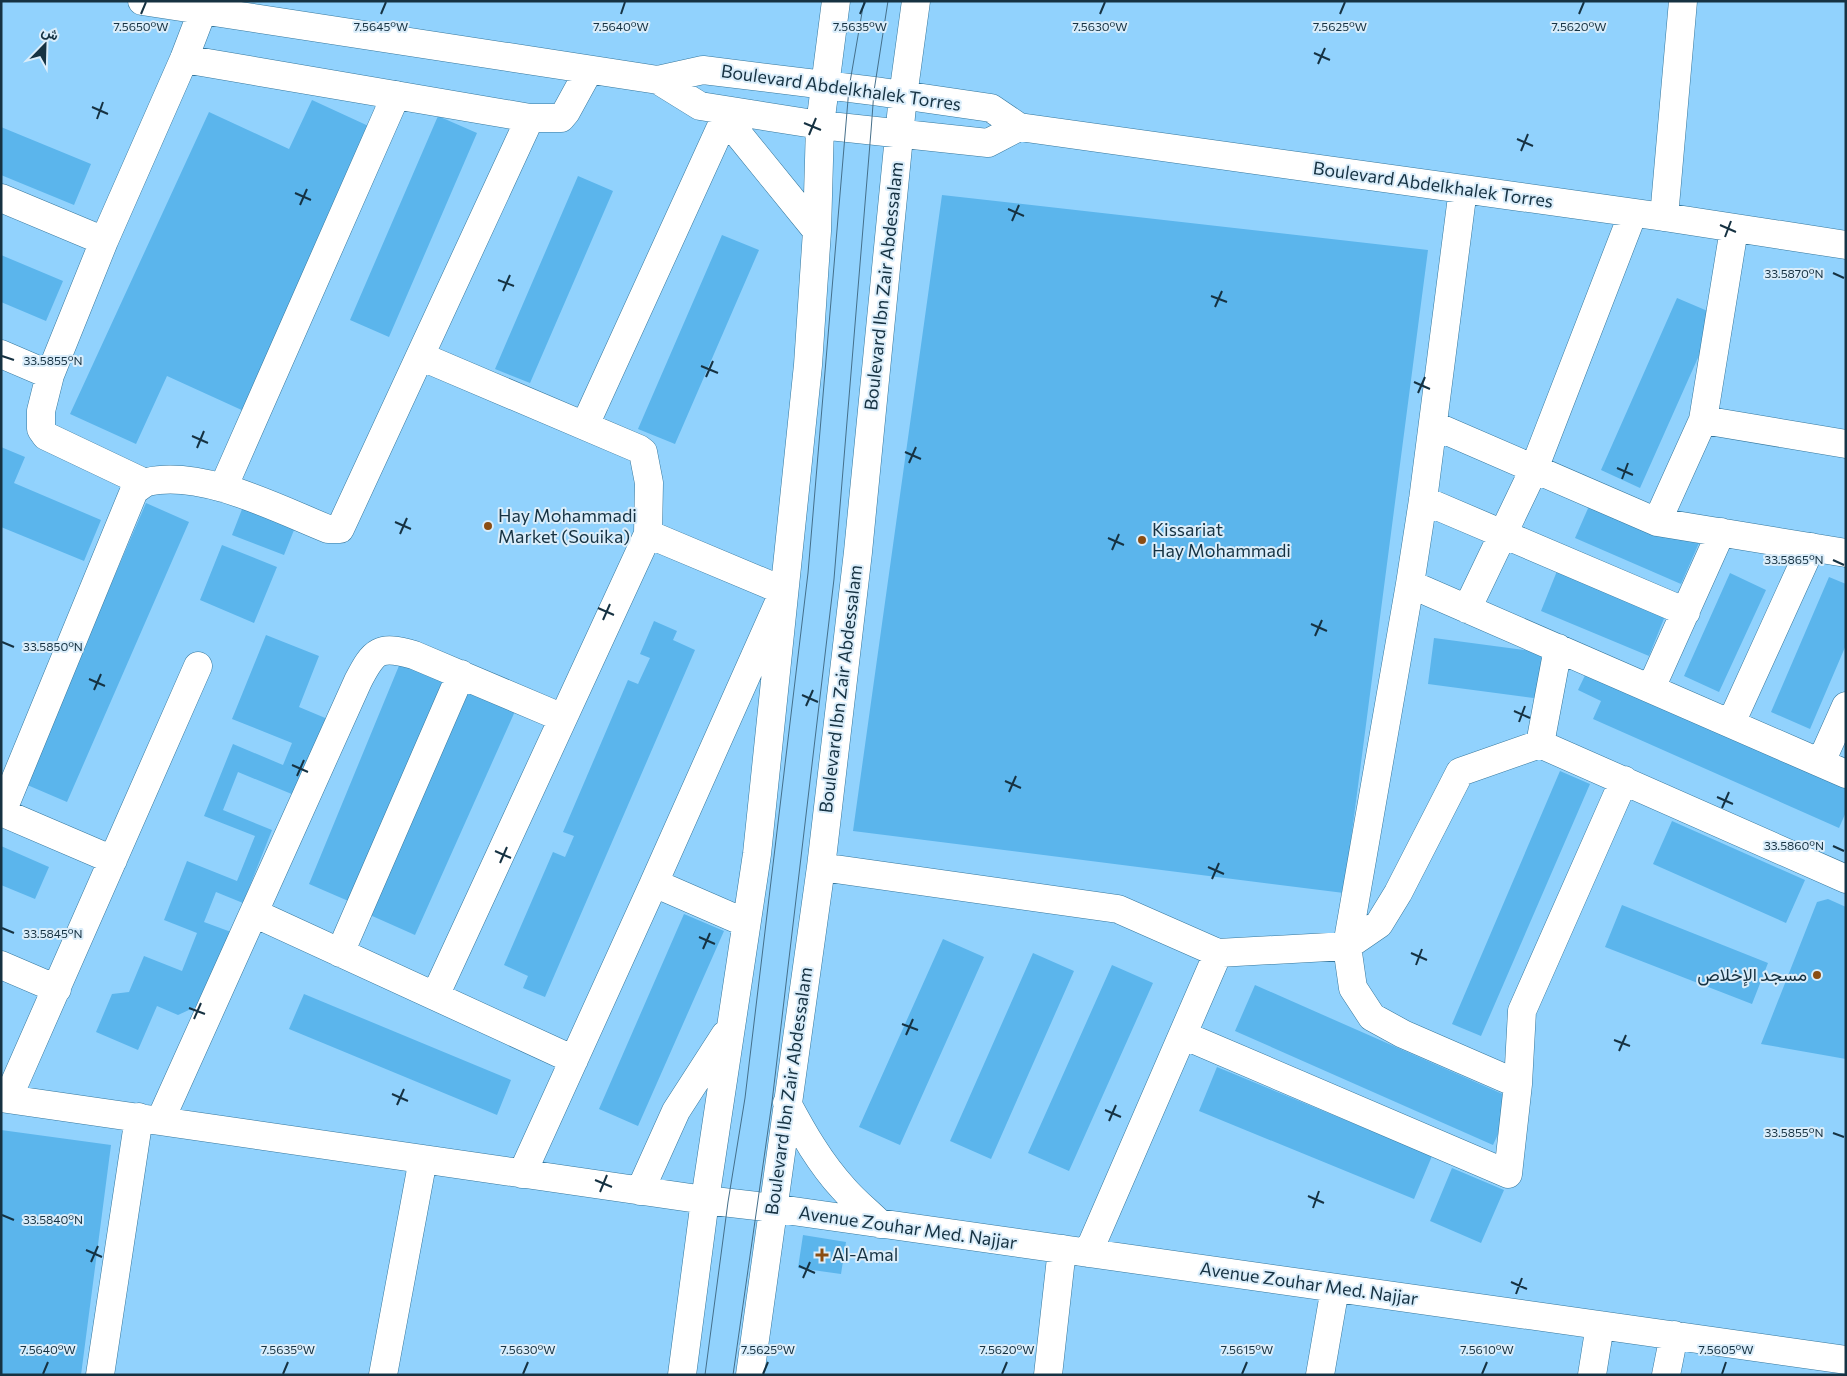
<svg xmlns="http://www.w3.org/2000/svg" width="1847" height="1376" font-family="Commissioner,Vazirmatn,sans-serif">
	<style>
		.building { fill: #5bb5ec }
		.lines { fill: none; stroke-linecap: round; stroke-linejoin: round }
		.minor-casing { stroke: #35779d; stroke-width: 29 }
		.minor { stroke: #fff; stroke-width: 28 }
		.tram { stroke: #456f8a; stroke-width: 1 }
		.ticks { fill: none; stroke: #163242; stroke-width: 2 }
		.poi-dot { fill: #8b4d12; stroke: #daedfa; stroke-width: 2 }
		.labels { text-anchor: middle; stroke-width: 4; stroke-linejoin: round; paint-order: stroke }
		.street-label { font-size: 18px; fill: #163242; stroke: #daedfa }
		.poi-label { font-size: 18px; fill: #163242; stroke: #daedfa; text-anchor: start }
		.ticks-label { font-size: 12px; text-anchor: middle; fill: #163242; stroke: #daedfa; stroke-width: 4; stroke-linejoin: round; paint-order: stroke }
	</style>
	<rect width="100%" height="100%" fill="#91d2fd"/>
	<path class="building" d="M312 100 375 129 246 412 167 376 136 444 70 414 209 112 289 149Z
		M438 116 477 133 389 337 350 320Z
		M1 127 91 164 74 205 1 175Z
		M578 176 613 191 530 383 495 369Z
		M942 195 1428 250 1344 893 853 831Z
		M722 235 759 250 675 444 638 429Z
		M1 255 63 281 46 321 1 302Z
		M1677 298 1717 315 1640 488 1601 470Z
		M1 447 25 457 14 483 101 520 84 561 1 527Z
		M1593 497 1699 543 1681 584 1575 538Z
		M246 499 298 520 284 555 232 535Z
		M146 503 189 522 67 802 25 784Z
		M222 545 277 567 254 623 200 600Z
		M1557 571 1665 616 1649 656 1541 611Z
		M1730 573 1766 590 1719 692 1684 676Z
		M1829 577 1846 584V645L1810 729 1771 712Z
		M654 621 677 631 673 640 695 650 545 997 523 988 528 976 504 965 553 852 565 857 574 836 563 832 628 680 638 684 650 658 640 654Z
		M266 635 319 656 299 707 330 720 299 797 238 772 223 810 272 830 243 903 216 892 204 922 231 932 202 1004 178 1015 157 1006 138 1050 96 1032 112 994 129 992 144 956 182 971 197 933 164 920 187 861 237 881 255 836 204 816 233 744 283 765 292 743 232 719Z
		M1434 638 1547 653 1541 699 1428 684Z
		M403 656 447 674 353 903 309 884Z
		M1588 669 1846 784V812L1839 828 1593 719 1601 701 1578 690Z
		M470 689 516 709 415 935 370 915Z
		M1560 771 1590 784 1481 1036 1452 1024Z
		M1672 821 1805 880 1786 923 1653 864Z
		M1 846 49 867 35 899 1 885Z
		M1828 899 1846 907V1059L1761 1044 1817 902Z
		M1622 905 1768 963 1752 1004 1605 947Z
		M684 914 724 931 638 1126 599 1109Z
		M943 939 984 957 900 1145 859 1127Z
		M1033 953 1074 971 991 1159 950 1141Z
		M1112 965 1153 983 1069 1171 1028 1153Z
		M1255 985 1514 1099 1493 1145 1235 1031Z
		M304 994 511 1080 497 1115 289 1029Z
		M1217 1067 1432 1156 1414 1199 1199 1111Z
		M1 1130 111 1145 81 1375H1Z
		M1452 1168 1504 1190 1481 1243 1430 1221Z
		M803 1235 846 1242 841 1274 798 1268Z"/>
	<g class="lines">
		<defs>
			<path id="minor" d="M142 1 658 80 703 70 874 91 991 108 1019 127 1664 217 1846 245
				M184 59 530 118H561L566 112 589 70
				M658 80 700 106 820 125 988 143 1019 127
				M718 109 817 231
				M1 198 104 241
				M1664 217 1683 1
				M1 354 50 375
				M420 356 639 449 643 452 649 483 648 534
				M1703 420 1846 444
				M585 425 725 118
				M1433 425 1657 522 1846 553
				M145 483 46 436 41 429V411L50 375 104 241 184 59 202 12
				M223 488 396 95
				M1423 500 1686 612
				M1657 522 1703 420 1734 229
				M1410 584 1846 774
				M1467 609 1534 469 1633 213
				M1651 688 1721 532
				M1731 723 1811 547
				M1540 744 1558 648
				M1821 762 1846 706
				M1 812 113 860
				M2 812 134 491C138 488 143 484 147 482 202 469 278 509 328 529H340L530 118
				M821 867 1118 909 1218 953 1347 946 1410 584 1423 500 1463 189
				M254 913 574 1060
				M340 953 461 674
				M1 965 57 989
				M435 996 648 534 784 591 654 883
				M1183 1035 1508 1174 1518 1084 1522 1011 1624 780
				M1518 1084 1403 1034 1372 1017 1353 988 1347 946 1379 924 1398 893 1460 772 1540 744 1846 879
				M1 1098 705 1200 757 1206 1846 1360
				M8 1098 198 666
				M787 1103C803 1133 820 1163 843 1188 854 1201 868 1212 880 1224
				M160 1121 358 681C374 650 379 645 414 655L563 718
				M522 1174 654 883 746 923
				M640 1191 676 1111 725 1035
				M1088 1253 1218 953
				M100 1375 139 1117
				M383 1375 423 1159
				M682 1375 705 1200 757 854 808 365 817 231 820 125 836 1
				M750 1375 821 867 858 552 903 96 916 1
				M1048 1375 1062 1249
				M1320 1375 1335 1288
				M1592 1375 1600 1325
				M1666 1375 1674 1335"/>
		</defs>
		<use href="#minor" class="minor-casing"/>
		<use href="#minor" class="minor"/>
		<path class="tram" d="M705 1375 728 1202 745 1098 808 573 849 88 864 1
			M733 1375 772 1102 834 579 871 131 874 91 888 1"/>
	</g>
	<path class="ticks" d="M141 14 146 2M381 14 386 2M621 14 625 2M860 14 865 2M1100 14 1105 2M1340 14 1345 2M1579 14 1584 2M1314 53 1330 60M1318 64 1325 48M92 107 108 114M97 119 103 102M804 123 821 130M809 135 816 118M1517 139 1533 146M1521 151 1528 134M295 193 311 200M300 205 307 189M1008 209 1024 216M1012 221 1019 205M1720 225 1736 232M1725 237 1731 221M1833 273 1844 278M498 280 514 286M503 291 510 275M1211 296 1227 302M1215 307 1222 291M2 356 14 360M701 366 718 373M706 377 713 361M1414 382 1430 389M1418 393 1425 377M192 436 208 443M197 448 204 431M905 452 921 459M909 463 916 447M1617 468 1633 475M1622 479 1628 463M395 522 411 529M400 534 407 518M1108 538 1124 545M1112 550 1119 534M1833 560 1844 565M598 608 614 615M603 620 610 604M1311 624 1327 631M1315 636 1322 620M2 642 14 647M89 679 105 686M94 690 101 674M802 695 818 702M806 706 813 690M1514 711 1530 718M1519 722 1525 706M292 765 308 772M297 776 304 760M1005 781 1021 788M1009 792 1016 776M1717 797 1733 804M1722 808 1729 792M1833 846 1844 851M495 851 511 858M500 863 507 847M1208 867 1224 874M1212 879 1219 863M2 928 14 933M699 937 715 944M703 949 710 933M1411 953 1427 960M1416 965 1422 949M189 1008 205 1014M194 1019 201 1003M902 1024 918 1030M906 1035 913 1019M1614 1040 1630 1046M1619 1051 1626 1035M392 1094 408 1101M397 1105 404 1089M1105 1110 1121 1117M1109 1121 1116 1105M1833 1133 1844 1137M595 1180 612 1187M600 1192 607 1175M1308 1196 1324 1203M1313 1208 1319 1191M2 1215 14 1220M86 1250 102 1257M91 1262 98 1246M799 1266 815 1273M803 1278 810 1262M1511 1282 1527 1289M1516 1294 1522 1278M43 1374 48 1362M283 1374 288 1362M523 1374 528 1362M763 1374 768 1362M1002 1374 1007 1362M1242 1374 1247 1362M1482 1374 1487 1362M1722 1374 1726 1362"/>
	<g class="poi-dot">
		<circle cx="488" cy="526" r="5"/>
		<circle cx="1142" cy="540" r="5"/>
		<circle cx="1817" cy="975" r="5"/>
		<path d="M819.5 1247.5h5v5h5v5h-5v5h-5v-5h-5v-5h5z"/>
	</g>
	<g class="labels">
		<g class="street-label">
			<text transform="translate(841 88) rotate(8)" y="6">Boulevard Abdelkhalek Torres</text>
			<text transform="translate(1433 185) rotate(8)" y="6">Boulevard Abdelkhalek Torres</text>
			<text transform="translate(884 286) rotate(-84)" y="6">Boulevard Ibn Zair Abdessalam</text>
			<text transform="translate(841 689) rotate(-83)" y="6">Boulevard Ibn Zair Abdessalam</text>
			<text transform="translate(789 1091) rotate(-82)" y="6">Boulevard Ibn Zair Abdessalam</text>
			<text transform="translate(908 1228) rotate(8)" y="6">Avenue Zouhar Med. Najjar</text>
			<text transform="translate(1309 1284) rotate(8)" y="6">Avenue Zouhar Med. Najjar</text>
		</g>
		<g class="poi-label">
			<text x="498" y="522">Hay Mohammadi<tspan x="498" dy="21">Market (Souika)</tspan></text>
			<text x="1152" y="536">Kissariat<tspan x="1152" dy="21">Hay Mohammadi</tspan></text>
			<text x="1807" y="981" text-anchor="end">مسجد الإخلاص</text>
			<text x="832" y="1261">Al-Amal</text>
		</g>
	</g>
	<g class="ticks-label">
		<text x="141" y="31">7.5650°W</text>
		<text x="381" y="31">7.5645°W</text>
		<text x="621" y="31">7.5640°W</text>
		<text x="860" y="31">7.5635°W</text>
		<text x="1100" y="31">7.5630°W</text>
		<text x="1579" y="31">7.5620°W</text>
		<text x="1340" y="31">7.5625°W</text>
		<text x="1794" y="278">33.5870°N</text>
		<text x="53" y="365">33.5855°N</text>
		<text x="1794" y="564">33.5865°N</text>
		<text x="53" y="651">33.5850°N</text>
		<text x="1794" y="850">33.5860°N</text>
		<text x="53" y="938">33.5845°N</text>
		<text x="1794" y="1137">33.5855°N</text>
		<text x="53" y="1224">33.5840°N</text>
		<text x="48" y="1354">7.5640°W</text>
		<text x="288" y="1354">7.5635°W</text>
		<text x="528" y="1354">7.5630°W</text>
		<text x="768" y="1354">7.5625°W</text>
		<text x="1007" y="1354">7.5620°W</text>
		<text x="1247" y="1354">7.5615°W</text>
		<text x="1487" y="1354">7.5610°W</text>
		<text x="1726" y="1354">7.5605°W</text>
	</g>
	<rect width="1847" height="1376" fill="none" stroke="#163242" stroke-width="5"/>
	<g transform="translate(45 45) rotate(23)" stroke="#daedfa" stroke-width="4" paint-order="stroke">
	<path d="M0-4L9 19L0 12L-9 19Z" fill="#163242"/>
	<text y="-8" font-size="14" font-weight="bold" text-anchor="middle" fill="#163242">ش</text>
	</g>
</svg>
